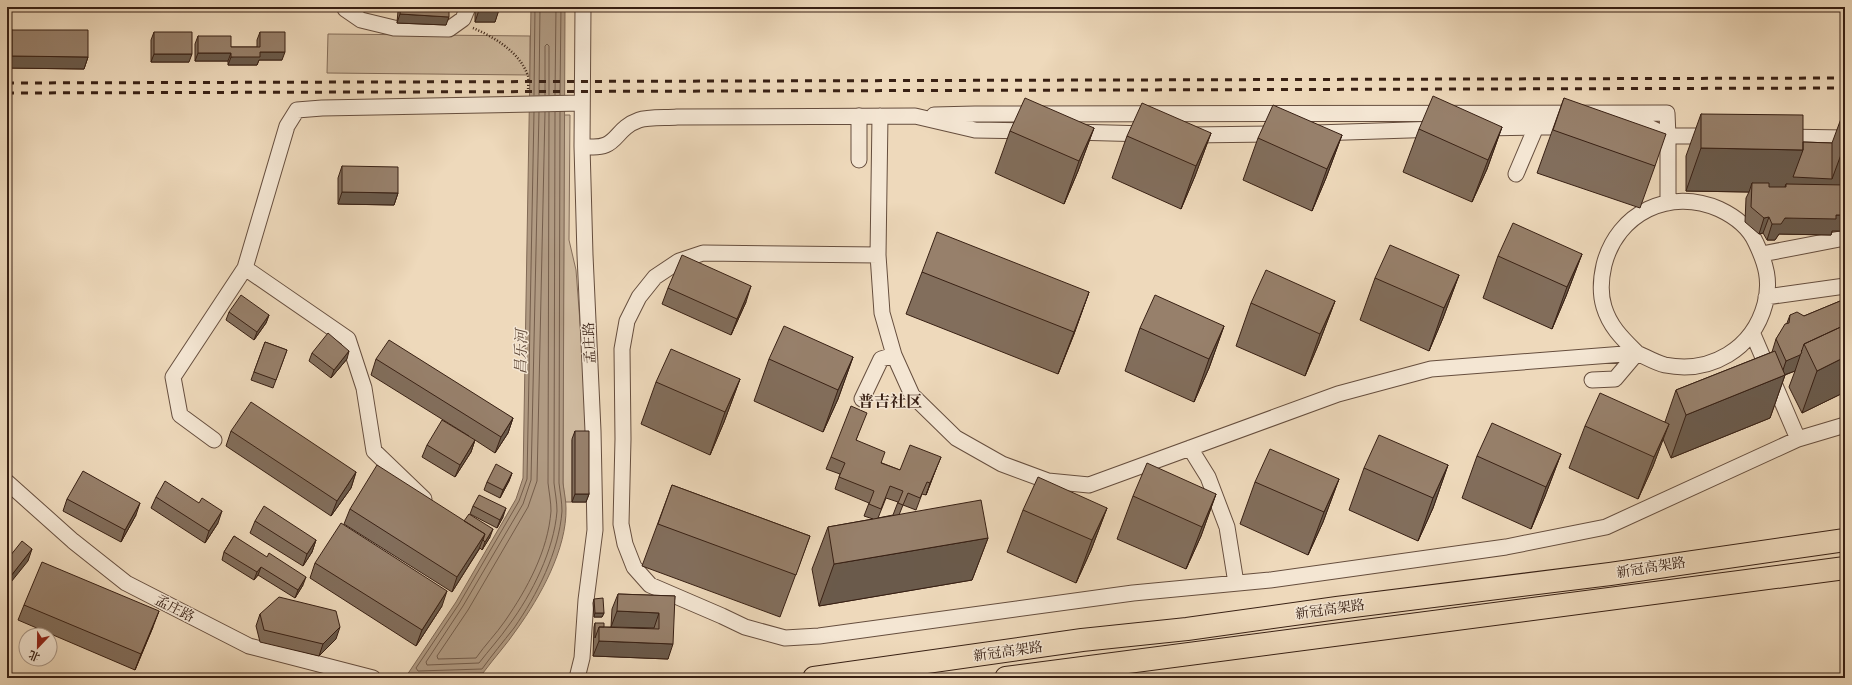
<svg xmlns="http://www.w3.org/2000/svg" width="1852" height="685" font-family="'IM FELL Double Pica','Noto Serif SC',serif">
	<style>
		.green { fill: #cfba9f; stroke: #846d5a }
		.water { fill: #b09a82; stroke: #806956 }
		.pier { fill: #eed9bb }
		.lines { fill: none; stroke-linecap: round; stroke-linejoin: round }
		.shore { stroke: #745d4b; stroke-width: 1 }
		.minor-casing { stroke: #664e3e; stroke-width: 17 }
		.highway-casing { stroke: #382014; stroke-width: 24 }
		.path { stroke: #382014; stroke-width: 2.5; stroke-dasharray: 1 2; stroke-linecap: butt }
		.minor { stroke: #f4e6d3; stroke-width: 15 }
		.highway { stroke: #eed9bb; stroke-width: 22 }
		.rail { stroke: #382014; stroke-width: 3; stroke-dasharray: 7 7; stroke-linecap: butt }
		.wall { fill: #826e5c; stroke: #382014; fill-rule: evenodd }
		.shaded-wall { fill: #6a5a4b; stroke: #382014 }
		.building { fill: #97806b; stroke: #382014 }
		.labels { text-anchor: middle; stroke-width: 3; stroke-linejoin: round; paint-order: stroke }
		.street-label { font-size: 14px; fill: #382014; stroke: #f4e6d3 }
		.water-label { font-size: 15px; font-style: italic; fill: #624b3a; stroke: #f4e6d3 }
		.quarter-label { font-size: 16px; font-weight: bold; fill: #382014; stroke: #f4e6d3 }
	</style>
	<rect width="100%" height="100%" fill="#eed9bb"/>
	<filter id="stains"><feTurbulence type="fractalNoise" baseFrequency=".005" numOctaves="4"/><feColorMatrix values="0 0 0 0 .2 0 0 0 0 .09 0 0 0 0 .02 0 0 0 .5 -.17"/></filter>
	<radialGradient id="worn" r=".72"><stop offset=".6" stop-color="#630" stop-opacity="0"/><stop offset="1" stop-color="#630" stop-opacity=".3"/></radialGradient>
	<path class="green" d="M328 34 530 36V75L327 73Z
		M564 115H570L569 240 576 270 583 362 586 439 572 440V502H565L563 483Z"/>
	<path class="water" d="M531 7H565L563 483C564 492 566 500 566 508 567 549 540 597 517 629 507 644 494 658 483 673L407 675 456 602 516 499 523 478Z"/>
	<path class="pier" d="M483 673 482 675 405 676 407 675Z"/>
	<g class="lines">
		<path class="shore" d="M534 95 535 7
			M539 95 540 7
			M545 95V46L547 44 549 46V95
			M555 95 556 7
			M560 95 561 7
			M534 112 527 479 519 501 459 604 416 668 418 671 482 669C492 655 503 642 514 628 537 595 559 552 562 511 562 502 560 492 559 483L560 112
			M539 112 531 480 523 504 463 606 426 662 427 665 479 663C489 650 500 638 509 625 532 594 554 550 557 511 557 502 555 492 554 483L555 112
			M545 112 537 481 528 507 468 610 437 656 438 659 476 658C485 645 496 634 505 621 527 589 548 551 551 511 551 502 549 492 548 483L549 112"/>
		<defs>
			<path id="minor" d="M346 7 345 9 361 20 394 28 449 29 463 19 468 7
				M934 115 975 114 1667 113 1668 136H1714
				M859 116V160
				M880 116 878 255 882 313 894 355 912 395 956 438 1002 464 1048 481 1089 485 1338 394 1431 369 1637 353C1646 357 1656 363 1665 365 1711 374 1753 349 1765 304 1771 281 1766 264 1756 243 1749 227 1734 216 1719 209 1670 187 1617 213 1604 265 1601 278 1600 294 1604 307 1610 327 1623 339 1637 353
				M1625 127H1649L1668 136V203
				M1481 128 1536 127
				M1072 132 1148 134
				M1316 133 1440 129
				M1190 135 1280 134
				M1782 137 1845 138
				M582 146C620 152 611 130 639 120 648 117 667 118 677 117L915 116 975 130 1030 131
				M1516 174 1536 127H1573
				M1762 254 1845 238
				M878 255 703 253 679 261 655 277 639 297 627 321 622 349 623 439 621 524 625 544 634 567 650 585 722 616 745 627 785 638 819 636 1133 593 1270 580 1506 547 1606 527 1798 439 1845 425
				M245 268 348 339 364 388 374 451 424 499
				M1766 297 1845 286
				M1752 332 1798 439
				M1592 380 1615 379 1637 353
				M862 399 881 359 894 355
				M214 440 180 415 173 377 245 268 287 126 297 110 322 108 582 103
				M1190 448 1208 477 1227 527 1236 583
				M7 482 73 541 126 583 249 646 373 678
				M577 678 582 658 586 600 595 530 593 431 585 255 582 146 583 7"/>
			<path id="highway" d="M814 678 1082 640 1187 629 1337 608 1610 574 1845 540
				M1006 678 1845 568"/>
		</defs>
		<use href="#minor" class="minor-casing"/>
		<use href="#highway" class="highway-casing"/>
		<path class="path" d="M473 28C494 37 520 52 528 76 529 80 528 87 528 92"/>
		<use href="#minor" class="minor"/>
		<use href="#highway" class="highway"/>
		<path class="rail" d="M7 83 1845 78
			M7 93 1845 88"/>
	</g>
	<path class="wall" d="M399 7H449L446 25 397 23 398 11Z
		M475 7H499L495 22H475Z
		M12 30 88 57 84 69 8 68V41Z
		M154 32 189 62H151V40Z
		M260 32 282 60H259L257 65H228V61H195V44L198 36 231 47H257V40Z
		M1564 98 1655 166 1640 208 1537 173Z
		M1701 114 1803 142 1832 143 1842 116 1845 231H1832L1831 235 1779 234 1775 240H1767L1763 233 1759 234 1745 222 1746 198 1749 192 1686 191V156Z
		M1502 127 1487 169 1472 202 1403 172 1419 129Z
		M1094 128 1078 171 1064 204 995 173 1010 131Z
		M1211 133 1195 176 1181 209 1112 178 1127 136Z
		M1342 135 1326 178 1312 211 1243 180 1258 138Z
		M342 166 398 193 394 205 338 204V178Z
		M1582 254 1566 296 1552 329 1483 298 1498 256Z
		M922 272 1089 292 1074 334 1058 374 906 314Z
		M1459 275 1443 318 1429 351 1360 320 1375 278Z
		M668 288 746 302 731 335 662 304Z
		M1845 299V392L1802 413 1789 387 1795 371 1785 375 1770 418 1671 458 1663 439 1653 466 1638 499 1569 468 1585 426 1665 422 1676 390 1772 352 1776 339 1787 323 1790 315 1804 316Z
		M1335 301 1319 343 1305 376 1236 346 1251 303Z
		M229 312 269 315 266 323 254 340 226 320Z
		M1224 326 1209 368 1194 402 1125 371 1140 328Z
		M265 342 287 350 273 388 251 380Z
		M312 353 347 359 331 378 309 361Z
		M853 357 838 399 823 432 754 401 769 359Z
		M376 359 513 418 508 433 495 453 475 440 471 452 455 477 422 457 427 445 469 436 371 375Z
		M740 379 724 422 710 455 641 424 656 382Z
		M862 424 856 440 882 463 900 470 936 469 926 495 922 494 916 510 903 505 899 515 988 538 972 580 819 606 812 569 828 527 873 519 864 516 869 503 835 489 840 474 826 469 831 457ZM886 498 898 502 893 515 878 518Z
		M231 431 356 472 351 488 331 516 226 446Z
		M575 431 589 494 586 502H572V439Z
		M1561 454 1545 496 1531 529 1462 498 1477 456Z
		M1448 465 1433 508 1418 541 1349 510 1364 468Z
		M512 473 509 481 500 498 484 490 487 482Z
		M1339 479 1323 522 1308 555 1240 524 1255 482Z
		M672 485 810 536 780 617 642 566Z
		M1216 494 1201 536 1186 569 1117 539 1133 496Z
		M156 497 218 523 205 543 151 508Z
		M67 499 136 515 121 542 63 511Z
		M473 506 503 517 497 528 470 514Z
		M1107 508 1091 550 1076 583 1007 552 1023 510Z
		M350 509 490 537 482 550 480 548 452 592 344 524Z
		M255 521 316 540 312 552 303 566 250 533Z
		M234 536 303 585 295 598 258 575 254 580 222 560 224 552Z
		M315 563 442 606 416 646 310 578Z
		M618 594 675 596 668 659 593 656 594 627 595 623 604 627H611L612 609Z
		M594 599 604 613 602 617H594L593 603Z
		M24 605 153 627 135 670 18 620Z
		M260 614 336 639 319 656 260 642 256 626Z"/>
	<path class="shaded-wall" d="M479 10H499L495 22H475Z
		M400 14 449 17 446 25 397 23Z
		M260 52H285L282 60H259L257 65H228L231 57Z
		M198 53H231L228 61H195Z
		M154 54H192L189 62H151Z
		M12 56 88 57 84 69 8 68Z
		M1502 127 1487 169 1472 202 1488 160Z
		M1094 128 1078 171 1064 204 1079 161Z
		M1211 133 1195 176 1181 209 1196 166Z
		M1342 135 1326 178 1312 211 1327 169Z
		M1701 148 1803 150 1832 179 1842 152H1845V194L1786 184 1783 192 1752 183 1749 192 1686 191Z
		M342 192 398 193 394 205 338 204Z
		M1836 215H1845V231H1832L1831 235 1779 234 1775 240H1767L1772 224 1785 218Z
		M1769 217 1763 233 1759 234 1764 218Z
		M1582 254 1566 296 1552 329 1567 287Z
		M1459 275 1443 318 1429 351 1444 308Z
		M751 286 746 302 731 335 737 319Z
		M1089 292 1074 334 1058 374 1074 332Z
		M1335 301 1319 343 1305 376 1320 334Z
		M269 315 266 323 254 340 257 332Z
		M1224 326 1209 368 1194 402 1209 359Z
		M1802 350 1795 371 1781 376 1786 361Z
		M349 351 347 359 331 378 334 370Z
		M853 357 838 399 823 432 838 390Z
		M1845 357V392L1802 413 1817 371Z
		M1785 375 1770 418 1671 458 1686 415Z
		M740 379 724 422 710 455 725 412Z
		M513 418 508 433 495 453 501 437Z
		M1669 424 1653 466 1638 499 1654 457Z
		M475 440 471 452 455 477 460 465Z
		M1561 454 1545 496 1531 529 1546 487Z
		M941 457 936 469 926 495 930 483Z
		M1448 465 1433 508 1418 541 1433 498Z
		M356 472 351 488 331 516 337 501Z
		M512 473 509 481 500 498 503 490Z
		M1339 479 1323 522 1308 555 1324 512Z
		M575 494H589L586 502H572Z
		M1216 494 1201 536 1186 569 1202 527Z
		M140 503 136 515 121 542 125 530Z
		M506 508 503 517 497 528 500 520Z
		M1107 508 1091 550 1076 583 1092 540Z
		M222 511 218 523 205 543 209 531Z
		M493 529 490 537 482 550 485 542Z
		M485 534 479 549 452 592 457 577Z
		M988 538 972 580 819 606 834 564Z
		M316 540 312 552 303 566 307 554Z
		M32 549 28 561 7 587V581Z
		M261 567 258 575 254 580 257 572Z
		M306 577 303 585 295 598 298 590Z
		M447 591 442 606 416 646 422 630Z
		M159 611 153 627 135 670 141 654Z
		M617 611 659 613 654 628 611 627Z
		M595 613H604L602 617H594Z
		M340 627 336 639 319 656 323 644Z
		M599 641 673 644 668 659 593 656Z"/>
	<path class="building" d="M401 7H449V17L400 14Z
		M479 7H499V10H479Z
		M12 30H88V57L12 56Z
		M154 32H192V54H154Z
		M260 32H285V52H260V57H231V53H198V36H231V47H260Z
		M1433 96 1502 127 1488 160 1419 129Z
		M1025 98 1094 128 1079 161 1010 131Z
		M1564 98 1666 134 1655 166 1553 130Z
		M1142 103 1211 133 1196 166 1127 136Z
		M1273 105 1342 135 1327 169 1258 138Z
		M1701 114 1803 115V150L1701 148Z
		M1842 116H1845V152H1842Z
		M1803 142 1832 143V179L1793 177 1803 150Z
		M342 166 398 167V193L342 192Z
		M1752 183H1769V187H1786V184L1845 185V215H1836V219L1785 218 1781 224H1772L1769 217 1764 218 1751 207Z
		M1513 223 1582 254 1567 287 1498 256Z
		M937 232 1089 292 1074 332 922 272Z
		M1390 245 1459 275 1444 308 1375 278Z
		M682 255 751 286 737 319 668 288Z
		M1266 270 1335 301 1320 334 1251 303Z
		M241 295 269 315 257 332 229 312Z
		M1155 295 1224 326 1209 359 1140 328Z
		M1845 299V325L1804 344 1802 350 1801 351 1802 352 1800 355 1786 361 1776 339 1785 324 1789 323 1790 315 1797 312 1804 316Z
		M1845 325V357L1817 371 1804 344Z
		M784 326 853 357 838 390 769 359Z
		M328 333 349 351 334 370 312 353Z
		M389 340 513 418 501 437 376 359Z
		M265 342 287 350 276 380 254 372Z
		M671 349 740 379 725 412 656 382Z
		M1775 351 1785 375 1686 415 1676 390Z
		M1600 393 1669 424 1654 457 1585 426Z
		M251 402 356 472 337 501 231 431Z
		M851 406 867 413 856 440 885 452 881 463 900 470 910 445 941 457 930 483 927 482 920 498 908 493 903 505 898 503 903 491 890 486 881 509 869 504 874 491 839 477 845 463 831 457Z
		M442 420 475 440 460 465 427 445Z
		M1492 423 1561 454 1546 487 1477 456Z
		M575 431H589V494H575Z
		M1379 435 1448 465 1433 498 1364 468Z
		M1270 449 1339 479 1324 512 1255 482Z
		M1147 463 1216 494 1202 527 1133 496Z
		M496 464 512 473 503 490 487 482Z
		M377 465 485 534 457 577 350 509Z
		M83 471 140 503 125 530 67 499Z
		M1038 477 1107 508 1092 540 1023 510Z
		M165 481 199 503 202 498 222 511 209 531 156 497Z
		M672 485 810 536 796 575 658 524Z
		M479 495 506 508 500 520 473 506Z
		M981 500 988 538 834 564 828 527Z
		M264 506 316 540 307 554 255 521Z
		M469 514 493 529 485 542 483 540 485 534 464 521Z
		M341 523 447 591 422 630 315 563Z
		M234 536 267 557 269 553 306 577 298 590 261 567 257 572 224 552Z
		M22 541 32 549 7 581V553L10 556Z
		M42 562 159 611 141 654 24 605Z
		M618 594 675 596 673 644 599 641V627L659 629V613L617 611Z
		M279 597 336 611 340 627 323 644 264 630 260 614Z
		M603 598 604 613H595L594 599Z
		M595 623H604V627H599L595 638Z"/>
	<g class="labels">
		<g class="street-label">
			<text transform="translate(589 343) rotate(-93)" y="5">孟庄路</text>
			<text transform="translate(1651 567) rotate(-9)" y="5">新冠高架路</text>
			<text transform="translate(175 608) rotate(27)" y="5">孟庄路</text>
			<text transform="translate(1330 609) rotate(-8)" y="5">新冠高架路</text>
			<text transform="translate(1008 651) rotate(-8)" y="5">新冠高架路</text>
		</g>
		<g class="water-label">
			<text transform="translate(521 352) rotate(-89)" y="5">昌乐河</text>
		</g>
		<g class="quarter-label">
			<text x="890" y="407">普吉社区</text>
		</g>
	</g>
	<rect width="1852" height="685" fill="none" stroke="#eed9bb" stroke-width="24"/>
	<rect x="8" y="8" width="1836" height="669" fill="none" stroke="#382014" stroke-width="2"/>
	<rect x="12" y="12" width="1828" height="661" fill="none" stroke="#382014"/>
	<g transform="translate(38 647) rotate(202)"><circle r="19" fill="#f4e6d3" stroke="#a99787"/>
	<path d="M0-3L7 15L0 10L-7 15Z" fill="#8f2418"/>
	<text y="-6" font-size="11" font-weight="bold" text-anchor="middle" fill="#382014">北</text>
	</g>
	<rect width="100%" height="100%" filter="url(#stains)"/>
	<rect width="100%" height="100%" fill="url(#worn)"/>
</svg>
